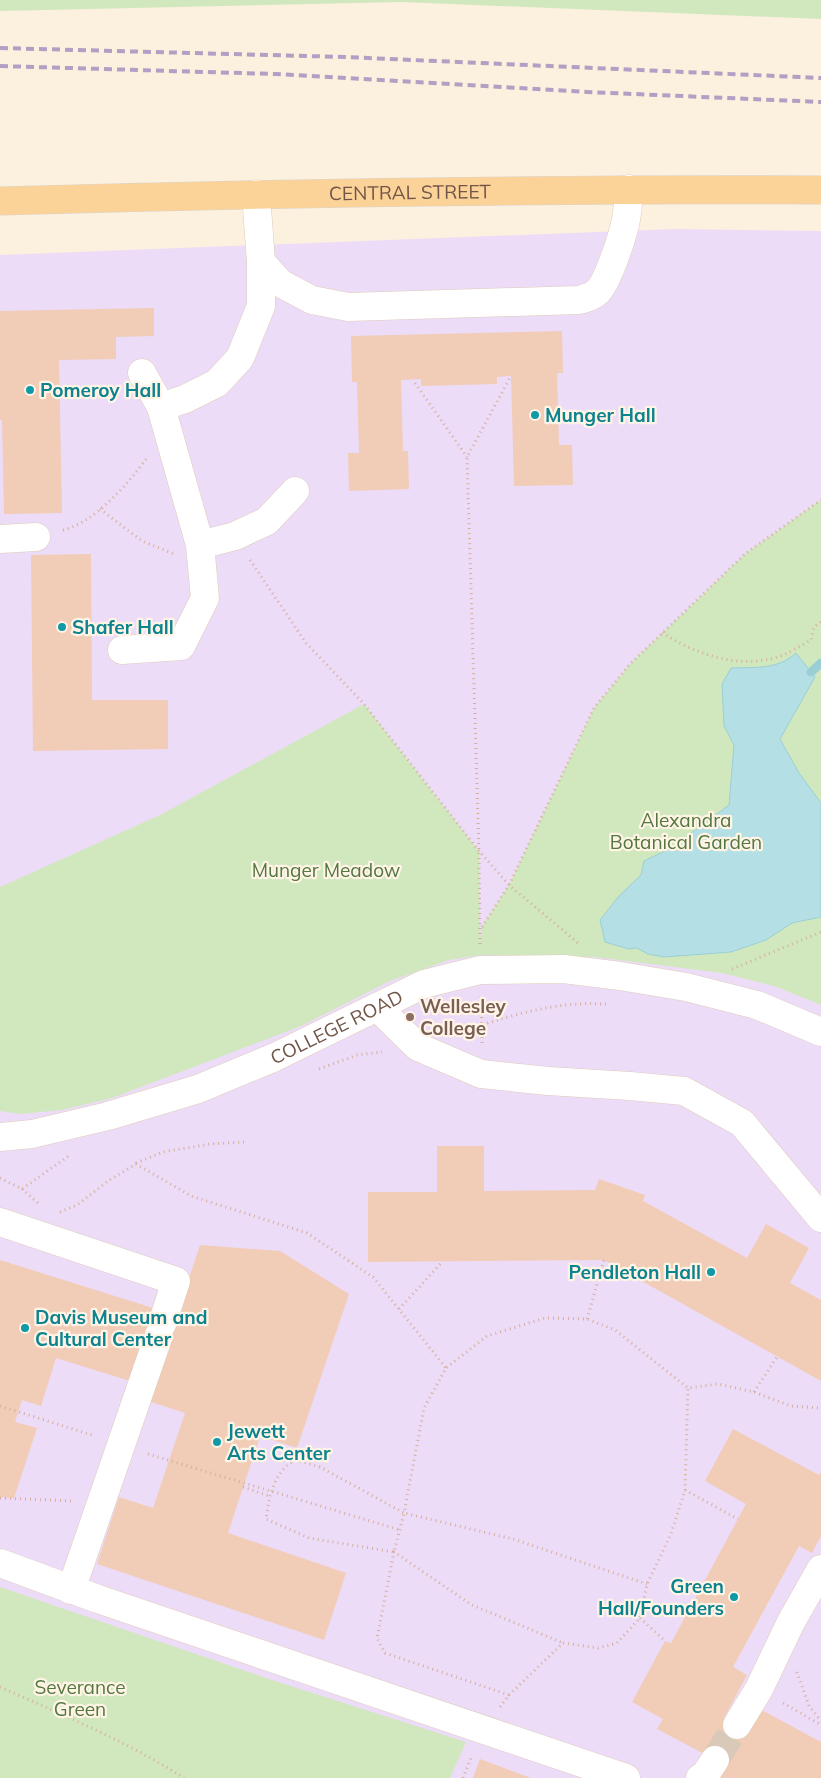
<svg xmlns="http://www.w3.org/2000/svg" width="821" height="1778" font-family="Mulish,sans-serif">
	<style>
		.education { fill: #eddcf8 }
		.green { fill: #d1e8be }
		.water { fill: #b4dfe4; stroke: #9bcfd6 }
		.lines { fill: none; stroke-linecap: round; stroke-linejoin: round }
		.stream { stroke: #9bcfd6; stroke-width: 9 }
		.building { fill: #f1ccb7 }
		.minor-tunnel { stroke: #d9c9b9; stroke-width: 28; stroke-dasharray: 28 14; stroke-linecap: butt }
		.minor-casing { stroke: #dfcbbb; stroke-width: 29 }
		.major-casing { stroke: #dad3cf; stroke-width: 29 }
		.path { stroke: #d5af9b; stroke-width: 3; stroke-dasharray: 1 4; stroke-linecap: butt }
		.minor { stroke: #fff; stroke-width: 28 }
		.major { stroke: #fbd297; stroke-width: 28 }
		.rail { stroke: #b29fc4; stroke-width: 4; stroke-dasharray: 8 5; stroke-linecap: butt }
		.culture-dot { fill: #0f9aa8; stroke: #fff4e5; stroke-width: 2 }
		.education-dot { fill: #8d6e63; stroke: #fff4e5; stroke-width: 2 }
		.labels { text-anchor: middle; stroke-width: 4.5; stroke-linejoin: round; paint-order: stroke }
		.street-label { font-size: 19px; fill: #715547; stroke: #fff4e5 }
		.culture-label { font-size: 19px; font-weight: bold; fill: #0d838f; stroke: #fff4e5; text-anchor: start }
		.park-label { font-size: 19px; fill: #527840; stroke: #fff4e5 }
		.education-label { font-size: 19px; font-weight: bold; fill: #785e54; stroke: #fff4e5; text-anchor: start }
	</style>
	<rect width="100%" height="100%" fill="#fcf0df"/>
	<path class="education" d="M674 229 821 231V1778H0V255Z"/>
	<path class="green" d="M0 0H821V19L402 2 0 11Z
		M821 500V1005L774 986 722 973 595 957 480 955 449 960 390 981 301 1026 112 1098 62 1110 20 1114 0 1111V887L162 814 364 704 479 851 480 942 481 928 509 885 594 708 630 664 746 553Z
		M0 1587 269 1679 466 1742 450 1778H0Z"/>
	<path class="water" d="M796 653 815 677 780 739 799 773 821 803V917L792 923 766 940 731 952 664 957 648 954 637 948 629 949 605 942 600 920 619 896 641 875 644 861 671 848 729 805 734 745 724 726 722 684 731 668C755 667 778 670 796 653Z"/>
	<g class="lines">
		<path class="stream" d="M811 672 821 663"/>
	</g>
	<path class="building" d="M154 308V336L116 337V359L59 360 62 513 4 514 2 420H0V311Z
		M562 331 563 373H557L559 445H572L573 485 514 486 511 376 497 377V384L421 386V379L401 380 403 451H408L409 489 349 491 348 453H359L357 382H352L351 336Z
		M91 554 92 700H168V749L33 751 31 555Z
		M437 1146H484V1191L595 1190 599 1179 645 1195 643 1201 747 1258 766 1224 809 1248 790 1283 821 1300V1381L604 1260 368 1262V1192H437Z
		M200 1245 280 1251 349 1294 297 1448 260 1436 228 1533 346 1573 324 1640 97 1564 119 1497 153 1508 185 1413 148 1401Z
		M0 1260 153 1308 130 1381 56 1358 41 1406 22 1400 15 1422 37 1428 14 1498 0 1497Z
		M733 1429 819 1475 821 1472V1536L812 1553 799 1546 733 1667 747 1675 724 1718 743 1729 756 1707 821 1742V1778H715L725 1765 657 1729 663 1719 632 1702 665 1641 671 1643 746 1504 705 1481Z
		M480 1759 531 1778H473Z"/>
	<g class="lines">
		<path class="minor-tunnel" d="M715 1760 737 1725"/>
		<defs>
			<g id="minor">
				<path d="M256 194 261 262 280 283 312 300 348 307 579 300C586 298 592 297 597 292 607 284 622 238 625 224 628 213 628 201 629 189"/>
				<path d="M142 373 161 407 200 545 235 536 267 521 295 491"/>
				<path d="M161 407 185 399 217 383 240 358 261 306V262"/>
				<path d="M0 539 36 537"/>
				<path d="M122 650 181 646 205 598 200 545"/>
				<path d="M377 1007 418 1047 481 1074 548 1081 630 1086 684 1091 742 1123 821 1218"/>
				<path id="s1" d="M0 1137 32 1134 108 1116 198 1089 275 1057 424 984 480 970 564 969 620 976 686 987 757 1005 821 1032"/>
				<path d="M0 1222 176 1281 162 1324"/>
				<path d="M0 1563 98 1599 626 1778"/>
				<path d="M71 1590 159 1335"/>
				<path d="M737 1725 759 1689 791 1622 821 1569"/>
				<path d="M700 1778 705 1775 715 1760"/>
			</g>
			<g id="major">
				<path id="s2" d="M0 201C274 193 547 189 821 190"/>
			</g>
		</defs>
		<use href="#minor" class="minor-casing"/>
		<use href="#major" class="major-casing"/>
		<path class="path" d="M415 383 467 457
			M100 509 142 541 174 554
			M63 530C94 523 128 484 146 459
			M250 560 306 643 364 704 479 851 509 885 578 943
			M662 633C698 655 741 671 783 655 793 651 802 645 811 640L814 627 821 622
			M482 927 509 885 594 708 630 664 746 553 821 500
			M480 944 479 851 467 457 511 376
			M732 969 821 932
			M481 997 482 1044
			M459 1033C491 1021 544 1005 579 1004 588 1003 597 1004 606 1004
			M319 1069 357 1055 382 1052
			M136 1163 163 1152 210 1144 244 1142
			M0 1178 22 1189 70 1155
			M22 1189 39 1204
			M60 1212 77 1205 108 1181 136 1164 191 1196 307 1233 373 1277 446 1368
			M399 1309 443 1261
			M587 1319 604 1260
			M754 1392 777 1357
			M0 1406 95 1436
			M148 1454 400 1530
			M243 1487 269 1496
			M685 1490 738 1519
			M0 1498 72 1501
			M647 1584 513 1539 404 1513 394 1552 309 1538 266 1519C269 1497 274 1470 296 1460L320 1467 404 1513 424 1408 446 1368 487 1336 545 1318 587 1319 615 1330 688 1388
			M640 1618 665 1641
			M797 1672 809 1706 821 1721
			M0 1687C63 1715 126 1741 184 1778
			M509 1695 385 1653 377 1638 394 1552 472 1605 563 1643
			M783 1703 821 1725
			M500 1707 509 1695 563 1643 598 1648 617 1643 640 1618 647 1584 671 1534 685 1490 688 1388 718 1384 754 1392 791 1406 821 1408
			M463 1778 472 1755"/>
		<use href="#minor" class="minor"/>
		<use href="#major" class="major"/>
		<path class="rail" d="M0 48 345 57 821 78
			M0 66 276 74 587 92 821 102"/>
	</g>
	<g class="culture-dot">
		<circle cx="30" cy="390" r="5"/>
		<circle cx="535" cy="415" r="5"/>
		<circle cx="62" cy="627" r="5"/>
		<circle cx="711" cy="1272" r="5"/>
		<circle cx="25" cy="1328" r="5"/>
		<circle cx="217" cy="1442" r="5"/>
		<circle cx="734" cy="1597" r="5"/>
	</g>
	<circle class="education-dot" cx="410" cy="1017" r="5"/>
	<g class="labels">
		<g class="street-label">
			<text dy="7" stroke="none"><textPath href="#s2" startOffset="410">CENTRAL STREET</textPath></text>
			<text dy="7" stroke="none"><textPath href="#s1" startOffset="356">COLLEGE ROAD</textPath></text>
		</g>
		<g class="culture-label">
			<text x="40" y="397">Pomeroy Hall</text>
			<text x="545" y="422">Munger Hall</text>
			<text x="72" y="634">Shafer Hall</text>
			<text x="701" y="1279" text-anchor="end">Pendleton Hall</text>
			<text x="35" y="1324">Davis Museum and<tspan x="35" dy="22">Cultural Center</tspan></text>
			<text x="227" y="1438">Jewett<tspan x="227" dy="22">Arts Center</tspan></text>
			<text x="724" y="1593" text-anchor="end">Green<tspan x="724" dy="22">Hall/Founders</tspan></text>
		</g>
		<g class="park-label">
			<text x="686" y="827">Alexandra<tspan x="686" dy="22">Botanical Garden</tspan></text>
			<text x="326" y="877">Munger Meadow</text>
			<text x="80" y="1694">Severance<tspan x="80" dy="22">Green</tspan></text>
		</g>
		<g class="education-label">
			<text x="420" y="1013">Wellesley<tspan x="420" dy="22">College</tspan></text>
		</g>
	</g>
</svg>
